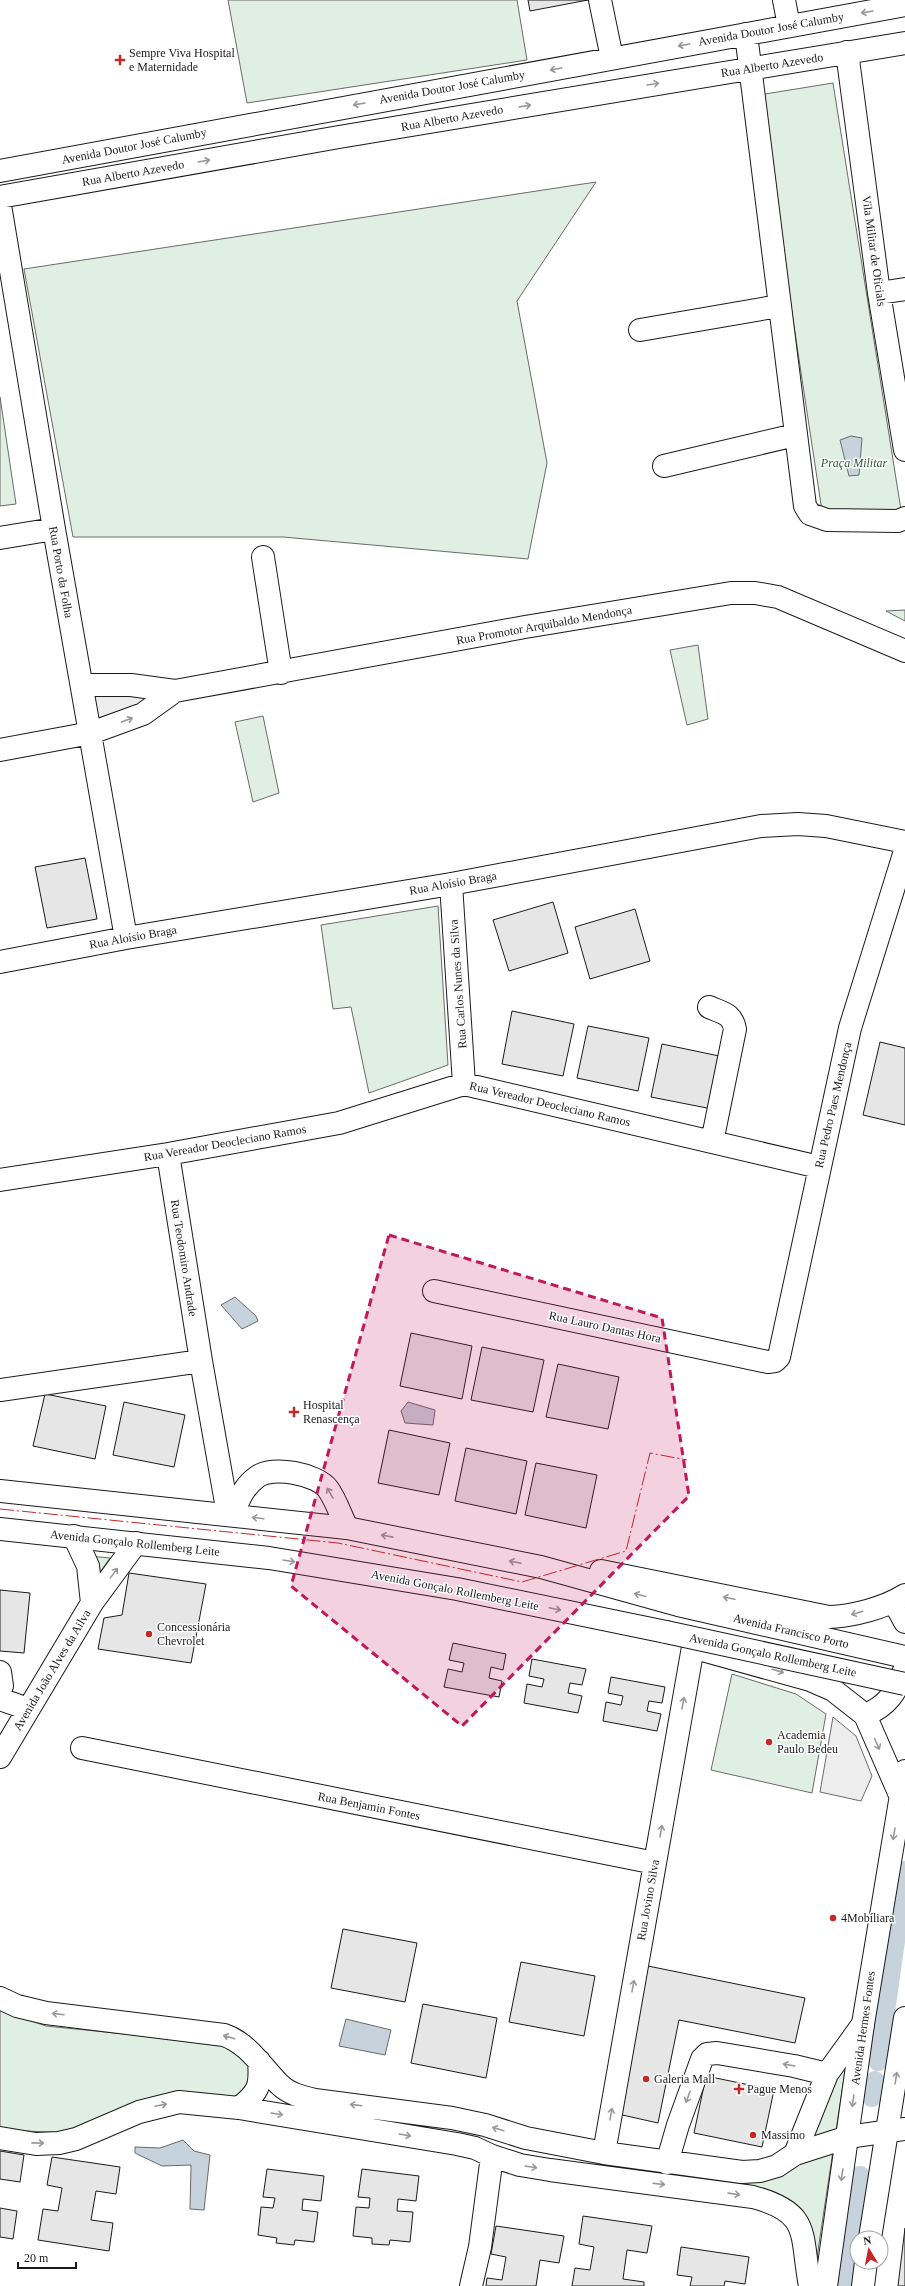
<svg xmlns="http://www.w3.org/2000/svg" width="905" height="2286" font-family="Georgia,serif">
	<style>
		.green { fill: #e0efe3; stroke: #6a6a6a }
		.parking { fill: #ededed; stroke: #6a6a6a }
		.water { fill: #c6d2dc; stroke: #6a6a6a }
		.lines { fill: none; stroke-linecap: round; stroke-linejoin: round }
		.canal { stroke: #c6d2dc; stroke-width: 20 }
		.building { fill: #e6e6e6; stroke: #1a1a1a }
		.minor-casing { stroke: #1a1a1a; stroke-width: 24 }
		.major-casing { stroke: #1a1a1a; stroke-width: 24 }
		.minor { stroke: #fff; stroke-width: 22 }
		.major { stroke: #fff; stroke-width: 22 }
		.major-bridge-casing { stroke: #1a1a1a; stroke-width: 24; stroke-linecap: butt }
		.major-bridge { stroke: #fff; stroke-width: 22 }
		.power { stroke: #c62828; stroke-width: 1; stroke-dasharray: 14 3 2 3; stroke-linecap: butt }
		.oneway { stroke: #989898 }
		.marked { fill: #c2185b; fill-opacity: 0.2; stroke: #c2185b; stroke-width: 3; stroke-dasharray: 8 5; stroke-linejoin: round }
		.poi-dot { fill: #c62828; stroke: #fff; stroke-width: 1.5 }
		.labels { text-anchor: middle; stroke-width: 3; stroke-linejoin: round; paint-order: stroke }
		.street-label { font-size: 12px; fill: #1a1a1a; stroke: #fff }
		.poi-label { font-size: 12px; fill: #1a1a1a; stroke: #fff; text-anchor: start }
		.park-label { font-size: 12px; font-style: italic; fill: #2b5a34; stroke: #fff }
	</style>
	<rect width="100%" height="100%" fill="#fff"/>
	<path class="green" d="M228 0H517L527 60 247 103Z
		M833 83 901 510 822 511 759 95Z
		M596 182 517 301 547 463 528 559 283 537H73L24 269Z
		M0 397 16 504 0 506Z
		M905 610V621L886 611Z
		M698 645 708 719 687 725 670 650Z
		M263 716 279 793 253 802 235 722Z
		M438 906 448 1065 369 1093 351 1007 333 1009 321 925Z
		M89 1556 110 1558 93 1582Z
		M732 1674 796 1694 826 1714 812 1793 711 1770Z
		M0 2010 46 2026 232 2045 256 2073 246 2098 68 2133 5 2130 0 2129Z
		M837 2068 845 2071 817 2257 814 2249 757 2189 747 2184H705L707 2176 736 2179 812 2143 824 2100Z"/>
	<path class="parking" d="M89 692 157 698 93 720Z
		M833 1717 856 1736 872 1776 861 1801 820 1792Z"/>
	<path class="water" d="M851 436 862 438 859 475 849 476 840 440Z
		M235 1297 256 1316 258 1321 242 1329 221 1305Z
		M408 1402 435 1410 433 1425 405 1423 401 1411Z
		M346 2019 391 2030 385 2055 339 2046Z
		M183 2140 194 2151 210 2155 204 2210 190 2209 191 2165 162 2166 135 2153V2147L160 2148Z"/>
	<g class="lines">
		<path class="canal" d="M878 2061 905 1871
			M872 2097 875 2081
			M843 2286 860 2176"/>
	</g>
	<path class="building" d="M528 0H588L530 11Z
		M85 858 97 919 47 928 35 867Z
		M553 902 568 953 509 971 493 920Z
		M635 909 650 961 590 979 575 927Z
		M512 1011 574 1024 563 1076 502 1064Z
		M588 1026 649 1038 638 1091 577 1078Z
		M880 1042 905 1048V1125L863 1115Z
		M662 1044 724 1057 712 1109 651 1097Z
		M411 1333 472 1346 462 1399 400 1386Z
		M482 1347 544 1360 533 1412 471 1400Z
		M558 1364 619 1377 608 1429 546 1417Z
		M45 1394 106 1406 95 1459 33 1446Z
		M124 1402 185 1415 174 1467 113 1455Z
		M389 1430 450 1443 439 1495 378 1483Z
		M466 1448 527 1461 516 1514 455 1501Z
		M536 1463 597 1475 586 1528 525 1515Z
		M129 1573 206 1584 191 1663 98 1649 104 1618 122 1615Z
		M0 1590 30 1593 24 1653 0 1651Z
		M453 1643 506 1654 503 1670 491 1667 489 1678 502 1681 499 1697 444 1687 448 1669 462 1672 464 1663 449 1660Z
		M532 1659 586 1669 582 1685 570 1683 568 1693 582 1696 578 1713 524 1703 527 1684 542 1687 544 1679 529 1676Z
		M611 1677 665 1687 662 1703 649 1701 647 1711 661 1714 657 1731 603 1721 606 1702 621 1705 623 1696 608 1693Z
		M343 1929 417 1943 405 2002 331 1988Z
		M521 1962 595 1976 584 2036 509 2022Z
		M648 1966 805 1998 795 2043 679 2020 658 2123 618 2114Z
		M423 2004 497 2018 486 2078 411 2063Z
		M706 2076 774 2090 762 2147 694 2133Z
		M0 2151 24 2155 20 2182 0 2179Z
		M52 2157 120 2167 116 2194 96 2191 91 2220 113 2223 109 2251 38 2240 43 2209 58 2211 62 2188 47 2185Z
		M267 2169 324 2176 321 2201 303 2199 302 2210 318 2212 314 2242 295 2240 294 2245 276 2243 277 2238 258 2235 261 2207 273 2208 275 2198 263 2197Z
		M362 2169 419 2176 416 2201 398 2199 397 2211 413 2212 410 2242 390 2240 389 2245 372 2244V2238L353 2236 356 2207 369 2208 370 2198 358 2197Z
		M0 2208 17 2211 13 2239 0 2237Z
		M583 2216 652 2226 647 2253 627 2250 623 2279 644 2282V2286H572L575 2268 590 2270 594 2247 579 2244Z
		M496 2226 564 2236 559 2263 540 2260 536 2286H486L487 2278 502 2280 506 2257 491 2254Z
		M905 2228V2286H898Z
		M681 2247 749 2257 745 2284 725 2281 724 2286H690L692 2277 677 2275Z"/>
	<g class="lines">
		<defs>
			<path id="minor" d="M600 0 612 58
				M784 0 789 26
				M746 34 805 506 810 514 827 520 898 521 905 518
				M847 52 879 293 905 450
				M0 171 905 5
				M0 197 339 137 905 43
				M0 205 54 529 126 938
				M879 293 905 289
				M640 330 779 306
				M664 466 795 435
				M0 538 54 529
				M263 557 281 673
				M82 685H131L175 691 525 627 731 593H755L778 597 905 651
				M0 750 91 733 143 714 175 691
				M451 884 464 1084
				M0 962 126 938 451 884 761 826 798 824 826 826 905 842
				M709 1007C722 1013 732 1013 735 1029L712 1142
				M168 1154 201 1361 228 1514
				M0 1180 168 1154 339 1123 464 1084 819 1167
				M434 1291 768 1362 775 1361 779 1357 850 1028 905 851
				M0 1390 201 1361
				M232 1515C239 1500 243 1487 257 1477 272 1465 317 1474 328 1489 336 1500 341 1516 347 1528
				M74 1536 88 1566 92 1603
				M0 1672 2 1686 0 1690
				M0 1699 28 1709
				M82 1748 655 1863
				M0 1757 92 1603 136 1543
				M0 1998 17 2006 46 2013 224 2035C248 2043 262 2067 279 2084 289 2094 302 2097 315 2100L452 2118 485 2125 526 2138 604 2153 742 2172 760 2171 777 2166 795 2154 827 2074 863 2024
				M239 2108C259 2092 261 2086 259 2061
				M0 2138 36 2144 59 2143 76 2139 139 2112 179 2102 239 2108 457 2144 475 2148 492 2156 520 2165 550 2170 753 2197C812 2213 800 2234 810 2286
				M604 2153 693 1647
				M795 2154 848 2137 905 2129
				M667 2163 678 2125 702 2059 707 2054 717 2053 794 2066 827 2074
				M471 2286 480 2247 492 2156"/>
			<path id="major" d="M0 1491 347 1528 541 1567 678 1605 905 1657
				M0 1529 269 1558 457 1589 666 1632
				M601 1571 829 1617C854 1616 884 1608 905 1595
				M894 1602 905 1622
				M695 1648 810 1680 833 1690 865 1715 900 1795
				M865 1715C888 1706 897 1691 905 1668
				M870 2238 905 2018
				M826 2286 863 2024 905 1771
				M863 2286 866 2262"/>
		</defs>
		<use href="#minor" class="minor-casing"/>
		<use href="#major" class="major-casing"/>
		<use href="#minor" class="minor"/>
		<use href="#major" class="major"/>
		<defs>
			<path id="major-bridge" d="M666 1632 905 1684"/>
		</defs>
		<use href="#major-bridge" class="major-bridge-casing"/>
		<use href="#major-bridge" class="major-bridge"/>
		<path class="power" d="M0 1509 338 1543 522 1582 626 1551 650 1453 687 1460"/>
	</g>
	<defs><path id="oneway-shaft" d="M-6 0H5M1.5-3L5.5 0L1.5 3" fill="none" stroke-width="1.6" stroke-linecap="round" stroke-linejoin="round"/></defs>
	<g class="oneway">
		<use href="#oneway-shaft" transform="translate(867 12) rotate(170)"/>
		<use href="#oneway-shaft" transform="translate(684 45) rotate(170)"/>
		<use href="#oneway-shaft" transform="translate(556 69) rotate(170)"/>
		<use href="#oneway-shaft" transform="translate(653 84) rotate(-9)"/>
		<use href="#oneway-shaft" transform="translate(359 104) rotate(170)"/>
		<use href="#oneway-shaft" transform="translate(525 106) rotate(-10)"/>
		<use href="#oneway-shaft" transform="translate(204 161) rotate(-10)"/>
		<use href="#oneway-shaft" transform="translate(127 720) rotate(-20)"/>
		<use href="#oneway-shaft" transform="translate(330 1493) rotate(-120)"/>
		<use href="#oneway-shaft" transform="translate(258 1518) rotate(-173)"/>
		<use href="#oneway-shaft" transform="translate(387 1536) rotate(-169)"/>
		<use href="#oneway-shaft" transform="translate(289 1561) rotate(9)"/>
		<use href="#oneway-shaft" transform="translate(515 1562) rotate(-168)"/>
		<use href="#oneway-shaft" transform="translate(114 1573) rotate(-54)"/>
		<use href="#oneway-shaft" transform="translate(640 1595) rotate(-165)"/>
		<use href="#oneway-shaft" transform="translate(729 1598) rotate(-168)"/>
		<use href="#oneway-shaft" transform="translate(555 1609) rotate(12)"/>
		<use href="#oneway-shaft" transform="translate(857 1613) rotate(163)"/>
		<use href="#oneway-shaft" transform="translate(778 1671) rotate(16)"/>
		<use href="#oneway-shaft" transform="translate(683 1703) rotate(-80)"/>
		<use href="#oneway-shaft" transform="translate(877 1744) rotate(66)"/>
		<use href="#oneway-shaft" transform="translate(661 1831) rotate(-80)"/>
		<use href="#oneway-shaft" transform="translate(894 1834) rotate(99)"/>
		<use href="#oneway-shaft" transform="translate(633 1986) rotate(-80)"/>
		<use href="#oneway-shaft" transform="translate(58 2014) rotate(-173)"/>
		<use href="#oneway-shaft" transform="translate(229 2037) rotate(-164)"/>
		<use href="#oneway-shaft" transform="translate(789 2065) rotate(-170)"/>
		<use href="#oneway-shaft" transform="translate(896 2078) rotate(-81)"/>
		<use href="#oneway-shaft" transform="translate(688 2097) rotate(110)"/>
		<use href="#oneway-shaft" transform="translate(853 2101) rotate(98)"/>
		<use href="#oneway-shaft" transform="translate(161 2105) rotate(-12)"/>
		<use href="#oneway-shaft" transform="translate(356 2105) rotate(-173)"/>
		<use href="#oneway-shaft" transform="translate(277 2114) rotate(9)"/>
		<use href="#oneway-shaft" transform="translate(611 2114) rotate(-80)"/>
		<use href="#oneway-shaft" transform="translate(498 2129) rotate(-163)"/>
		<use href="#oneway-shaft" transform="translate(405 2135) rotate(10)"/>
		<use href="#oneway-shaft" transform="translate(38 2143) rotate(1)"/>
		<use href="#oneway-shaft" transform="translate(531 2167) rotate(9)"/>
		<use href="#oneway-shaft" transform="translate(842 2175) rotate(98)"/>
		<use href="#oneway-shaft" transform="translate(659 2184) rotate(7)"/>
		<use href="#oneway-shaft" transform="translate(734 2194) rotate(8)"/>
	</g>
	<path class="marked" d="M389 1235 662 1318 689 1496 462 1726 291 1586Z"/>
	<g class="poi-dot">
		<path d="M118 54h4v4h4v4h-4v4h-4v-4h-4v-4h4z"/>
		<path d="M292 1406h4v4h4v4h-4v4h-4v-4h-4v-4h4z"/>
		<circle cx="149" cy="1634" r="4"/>
		<circle cx="769" cy="1742" r="4"/>
		<circle cx="833" cy="1918" r="4"/>
		<circle cx="646" cy="2079" r="4"/>
		<path d="M737 2083h4v4h4v4h-4v4h-4v-4h-4v-4h4z"/>
		<circle cx="753" cy="2135" r="4"/>
	</g>
	<g class="labels">
		<g class="street-label">
			<text transform="translate(771 29) rotate(-10)" y="4">Avenida Doutor José Calumby</text>
			<text transform="translate(772 65) rotate(-9)" y="4">Rua Alberto Azevedo</text>
			<text transform="translate(452 87) rotate(-10)" y="4">Avenida Doutor José Calumby</text>
			<text transform="translate(452 118) rotate(-10)" y="4">Rua Alberto Azevedo</text>
			<text transform="translate(134 146) rotate(-11)" y="4">Avenida Doutor José Calumby</text>
			<text transform="translate(133 173) rotate(-10)" y="4">Rua Alberto Azevedo</text>
			<text transform="translate(874 251) rotate(82)" y="4">Vila Militar de Oficials</text>
			<text transform="translate(61 572) rotate(80)" y="4">Rua Porto da Folha</text>
			<text transform="translate(544 625) rotate(-10)" y="4">Rua Promotor Arquibaldo Mendonça</text>
			<text transform="translate(453 883) rotate(-10)" y="4">Rua Aloísio Braga</text>
			<text transform="translate(133 937) rotate(-10)" y="4">Rua Aloísio Braga</text>
			<text transform="translate(458 984) rotate(-94)" y="4">Rua Carlos Nunes da Silva</text>
			<text transform="translate(550 1104) rotate(13)" y="4">Rua Vereador Deocleciano Ramos</text>
			<text transform="translate(833 1105) rotate(-77)" y="4">Rua Pedro Paes Mendonça</text>
			<text transform="translate(225 1143) rotate(-10)" y="4">Rua Vereador Deocleciano Ramos</text>
			<text transform="translate(184 1258) rotate(81)" y="4">Rua Teodomiro Andrade</text>
			<text transform="translate(605 1327) rotate(12)" y="4">Rua Lauro Dantas Hora</text>
			<text transform="translate(135 1543) rotate(6)" y="4">Avenida Gonçalo Rollemberg Leite</text>
			<text transform="translate(455 1590) rotate(11)" y="4">Avenida Gonçalo Rollemberg Leite</text>
			<text transform="translate(791 1631) rotate(13)" y="4">Avenida Francisco Porto</text>
			<text transform="translate(773 1655) rotate(12)" y="4">Avenida Gonçalo Rollemberg Leite</text>
			<text transform="translate(52 1670) rotate(-59)" y="4">Avenida João Alves da Ailva</text>
			<text transform="translate(369 1806) rotate(11)" y="4">Rua Benjamin Fontes</text>
			<text transform="translate(648 1900) rotate(-80)" y="4">Rua Jovino Silva</text>
			<text transform="translate(863 2028) rotate(-82)" y="4">Avenida Hermes Fontes</text>
		</g>
		<g class="poi-label">
			<text x="129" y="57">Sempre Viva Hospital<tspan x="129" dy="14">e Maternidade</tspan></text>
			<text x="303" y="1409">Hospital<tspan x="303" dy="14">Renascença</tspan></text>
			<text x="157" y="1631">Concessionária<tspan x="157" dy="14">Chevrolet</tspan></text>
			<text x="777" y="1739">Academia<tspan x="777" dy="14">Paulo Bedeu</tspan></text>
			<text x="841" y="1922">4Mobíliara</text>
			<text x="654" y="2083">Galeria Mall</text>
			<text x="747" y="2093">Pague Menos</text>
			<text x="761" y="2139">Massimo</text>
		</g>
		<g class="park-label">
			<text x="854" y="467">Praça Militar</text>
		</g>
	</g>
	<g transform="translate(869 2250) rotate(350)"><circle r="19" fill="#ffffff" stroke="#a3a3a3"/>
	<path d="M0-3L7 15L0 10L-7 15Z" fill="#c62828"/>
	<text y="-6" font-size="11" font-weight="bold" text-anchor="middle" fill="#1a1a1a">N</text>
	</g>
	<path d="M18 2262v6h58v-6" fill="none" stroke="#1a1a1a" stroke-width="2"/>
	<text x="24" y="2262" font-size="12" fill="#1a1a1a" stroke="#ffffff" stroke-width="3" paint-order="stroke">20 m</text>
</svg>
